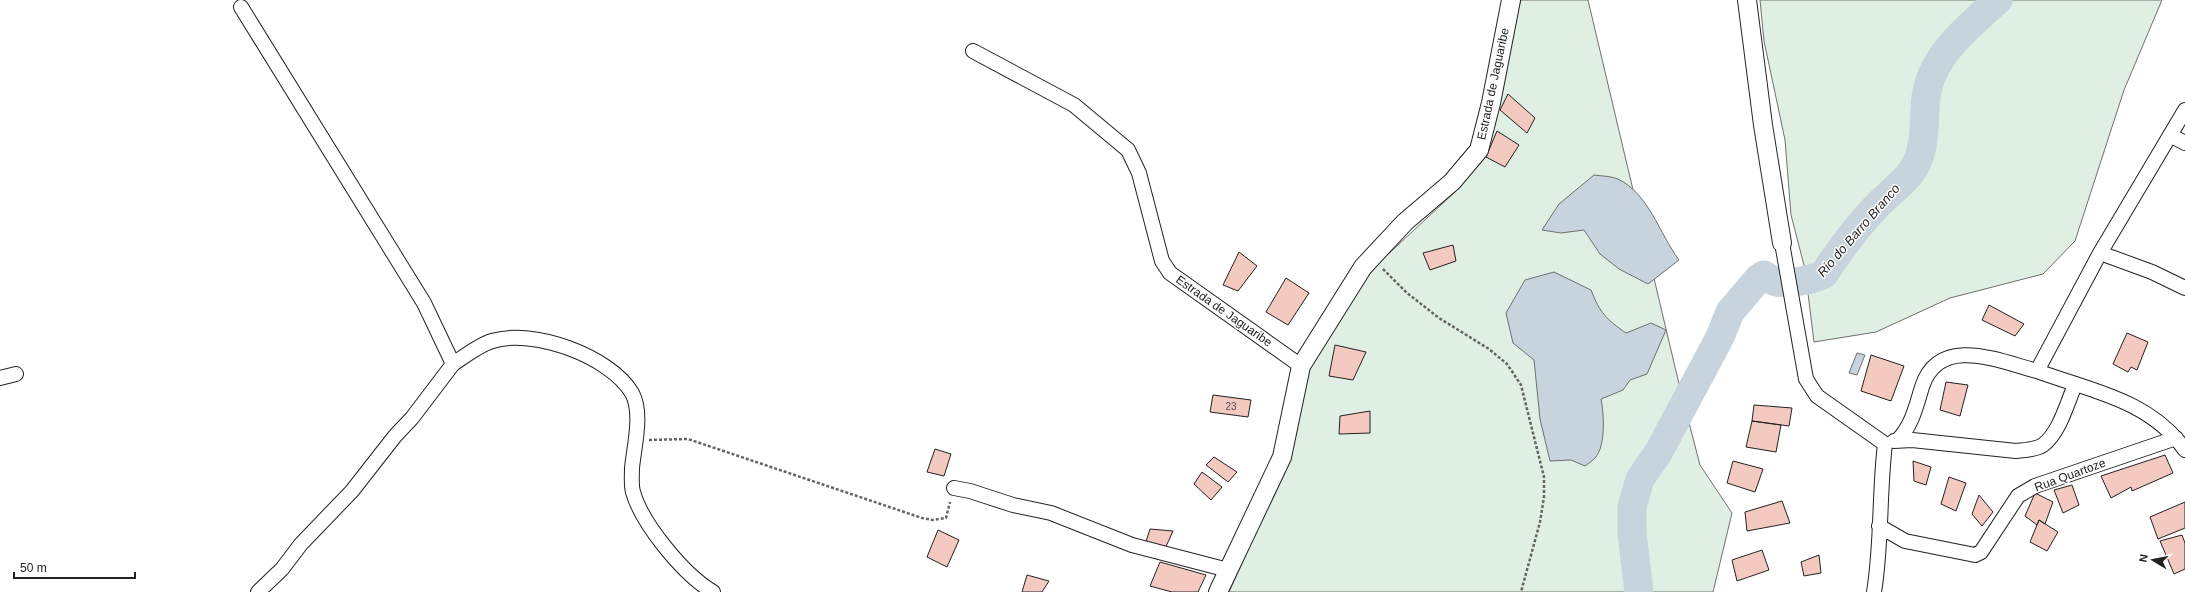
<svg xmlns="http://www.w3.org/2000/svg" width="2185" height="592" font-family="Arial,sans-serif">
	<style>
		.green { fill: #e0efe3; stroke: #6f6f6f }
		.water { fill: #c7d3dd; stroke: #6f6f6f }
		.lines { fill: none; stroke-linecap: round; stroke-linejoin: round }
		.river { stroke: #c7d3dd; stroke-width: 29 }
		.building { fill: #f3c9c0; stroke: #222 }
		.minor-casing { stroke: #222; stroke-width: 16 }
		.tertiary-casing { stroke: #222; stroke-width: 20 }
		.path { stroke: #646464; stroke-width: 2.5; stroke-dasharray: 3 2; stroke-linecap: butt }
		.minor { stroke: #fff; stroke-width: 14 }
		.tertiary { stroke: #fff; stroke-width: 18 }
		.labels { text-anchor: middle; stroke-width: 3; stroke-linejoin: round; paint-order: stroke }
		.number-label { font-size: 10px; fill: #564c4a }
		.street-label { font-size: 12px; fill: #222; stroke: #fff }
		.water-label { font-size: 13px; font-style: italic; fill: #222; stroke: #fff }
	</style>
	<rect width="100%" height="100%" fill="#fff"/>
	<path class="green" d="M1521 0H1588L1680 388 1700 465 1732 513 1713 592H1229L1270 501 1305 373 1345 302 1385 257 1456 191 1482 151 1515 16Z
		M1760 0H2162L2124 90 2075 241 2043 274 1950 298 1876 332 1814 342 1805 269 1791 215 1785 140 1764 41Z"/>
	<path class="water" d="M1594 175C1601 176 1611 176 1618 179 1649 194 1659 233 1679 260L1648 284 1619 269 1600 254 1584 230 1561 233 1542 230 1559 204Z
		M1554 272 1591 290C1600 313 1606 319 1626 333L1651 323 1666 330 1647 374 1630 380 1623 390 1601 399C1604 414 1606 446 1595 458 1592 461 1588 464 1585 466L1571 460 1550 461 1540 419 1534 360 1513 343 1506 313 1525 280Z
		M1857 353 1865 355 1857 375 1849 373Z"/>
	<g class="lines">
		<path class="river" d="M1639 592 1632 533V507L1640 479 1658 453 1720 337 1730 312 1759 278 1764 275C1768 277 1772 281 1776 282 1788 284 1814 280 1824 274 1839 251 1855 229 1874 209 1886 195 1905 183 1914 168 1927 145 1923 122 1926 97 1931 56 1969 26 1998 0"/>
	</g>
	<path class="building" d="M1508 94 1535 118 1527 133 1500 110Z
		M1497 131 1519 145 1505 167 1486 157Z
		M1453 245 1456 261 1430 270 1423 253Z
		M1239 252 1257 266 1238 291 1223 285Z
		M1286 278 1309 293 1288 325 1266 312Z
		M1989 305 2024 324 2015 336 1982 320Z
		M2127 333 2148 342 2137 370 2131 367 2128 372 2113 364Z
		M1335 345 1366 352 1353 380 1329 376Z
		M1871 355 1904 366 1891 401 1861 391Z
		M1946 382 1968 385 1960 416 1940 410Z
		M1213 395 1251 400 1248 417 1210 412Z
		M1754 405 1792 408 1789 426 1752 421Z
		M1370 411V433L1339 434 1340 416Z
		M1752 421 1781 425 1776 452 1746 447Z
		M935 449 951 454 944 476 927 472Z
		M2165 455 2173 473 2132 491 2131 487 2111 498 2101 476Z
		M1214 457 1237 472 1228 482 1206 465Z
		M1733 461 1763 469 1755 492 1727 483Z
		M1913 461 1931 467 1926 485 1914 481Z
		M1202 472 1222 487 1211 500 1194 484Z
		M1949 477 1966 483 1956 511 1941 504Z
		M2072 485 2079 505 2063 513 2054 490Z
		M2035 493 2053 502 2045 524 2039 520 2037 525 2025 516Z
		M1979 495 1993 512 1982 526 1972 514Z
		M1782 501 1790 523 1747 531 1745 512Z
		M2185 502V528L2158 539 2150 517Z
		M2039 520 2058 532 2047 551 2030 542Z
		M1150 529 1173 531 1164 551 1144 548Z
		M938 530 959 540 947 567 927 557Z
		M2182 535 2185 543V569L2174 574 2160 541Z
		M1762 550 1769 570 1737 581 1732 560Z
		M1819 555 1821 573 1804 576 1801 562Z
		M1160 562 1206 575 1198 592H1172L1150 586Z
		M1027 575 1049 581 1042 592H1022Z"/>
	<g class="lines">
		<defs>
			<path id="minor" d="M241 7 424 303 453 364C465 356 479 345 492 341 533 328 610 356 632 393 643 413 634 447 632 468 632 475 631 485 633 492 642 524 684 575 713 592
				M973 51 1074 105 1128 150 1139 173 1162 261 1170 273 1301 366
				M2170 135 2185 143
				M1782 243 1806 379 1817 396 1885 444C1879 493 1882 544 1874 592
				M2100 253 2152 272 2185 288
				M2037 371C2091 391 2150 400 2185 450
				M0 378 16 374
				M1898 440C1912 425 1916 407 1922 387 1939 334 1999 361 2037 371L2100 253 2185 110
				M1894 441 1912 440 2016 451C2025 450 2035 450 2043 445 2060 432 2067 403 2075 385
				M954 488 970 491 1013 505 1051 513 1132 545 1228 570
				M1879 526 1905 541 1975 555 1981 552 2018 496 2035 486 2176 438
				M258 592 282 569 301 544 352 491 395 436 412 418 453 364"/>
			<path id="tertiary" d="M1747 0 1763 125 1782 243
				M1218 592 1282 457 1301 366 1363 267 1405 222 1452 182 1479 150 1491 103 1511 0"/>
		</defs>
		<use href="#minor" class="minor-casing"/>
		<use href="#tertiary" class="tertiary-casing"/>
		<path class="path" d="M1383 269 1407 293 1439 318 1489 349 1507 364 1521 385 1544 477V497L1540 522 1521 592
			M649 440 688 439 922 518 933 520 946 518 950 502"/>
		<use href="#minor" class="minor"/>
		<use href="#tertiary" class="tertiary"/>
	</g>
	<g class="labels">
		<g class="number-label">
			<text x="1231" y="410">23</text>
		</g>
		<g class="street-label">
			<text transform="translate(1493 84) rotate(-78)" y="4">Estrada de Jaguaribe</text>
			<text transform="translate(1224 311) rotate(35)" y="4">Estrada de Jaguaribe</text>
			<text transform="translate(2070 475) rotate(-20)" y="4">Rua Quartoze</text>
		</g>
		<g class="water-label">
			<text transform="translate(1858 230) rotate(-49)" y="5">Rio do Barro Branco</text>
		</g>
	</g>
	<g transform="translate(2153 560) rotate(280)" stroke="#ffffff" stroke-width="3" paint-order="stroke">
	<path d="M0-3L7 15L0 10L-7 15Z" fill="#222222"/>
	<text y="-6" font-size="11" font-weight="bold" text-anchor="middle" fill="#222222">N</text>
	</g>
	<path d="M14 572v6h121v-6" fill="none" stroke="#222222" stroke-width="2"/>
	<text x="20" y="572" font-size="12" fill="#222222" stroke="#ffffff" stroke-width="3" paint-order="stroke">50 m</text>
</svg>
